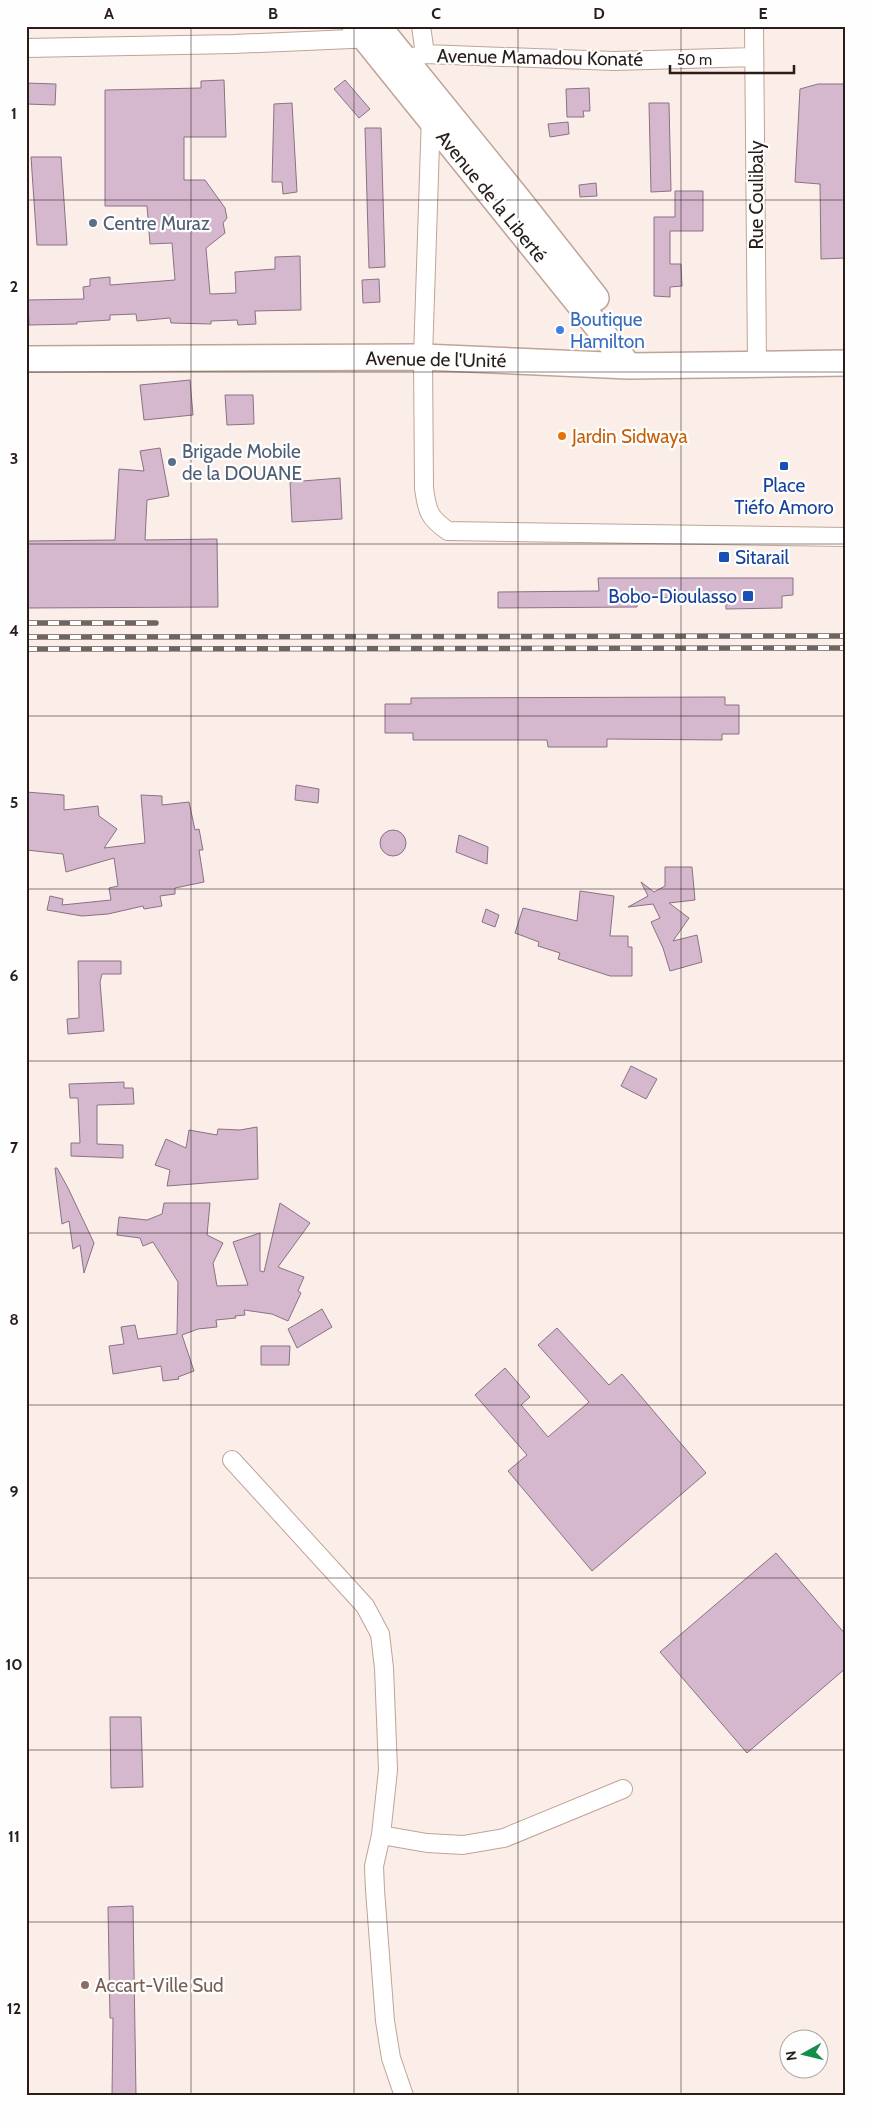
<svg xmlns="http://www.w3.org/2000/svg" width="872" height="2122" font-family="Cabin,sans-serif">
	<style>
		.building { fill: #d5b8ce; stroke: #897283 }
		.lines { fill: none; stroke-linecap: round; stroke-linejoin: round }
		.street-casing { stroke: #c0a397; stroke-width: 20 }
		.secondary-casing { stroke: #c0a397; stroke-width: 28 }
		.street { stroke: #fff; stroke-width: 18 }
		.secondary { stroke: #fff; stroke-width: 25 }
		.rail-casing { stroke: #706460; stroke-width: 5.5 }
		.rail { stroke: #fefefe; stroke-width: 4; stroke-dasharray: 11; stroke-linecap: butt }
		.grid { fill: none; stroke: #281d19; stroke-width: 1; stroke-opacity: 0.55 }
		.service-dot { fill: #5c6f8a; stroke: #fefefe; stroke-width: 2 }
		.shop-dot { fill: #3f7fe0; stroke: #fefefe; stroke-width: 2 }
		.food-dot { fill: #e8710a; stroke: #fefefe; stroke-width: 2 }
		.transit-dot { fill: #1a4fb4; stroke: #fefefe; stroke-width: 2 }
		.education-dot { fill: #8d6e63; stroke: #fefefe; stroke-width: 2 }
		.labels { text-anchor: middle; stroke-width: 4.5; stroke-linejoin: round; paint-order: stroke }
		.street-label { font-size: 19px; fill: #281d19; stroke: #fefefe }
		.service-label { font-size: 19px; fill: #4e5e75; stroke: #fefefe; text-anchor: start }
		.shop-label { font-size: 19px; fill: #366cbe; stroke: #fefefe; text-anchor: start }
		.food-label { font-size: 19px; fill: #c56008; stroke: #fefefe; text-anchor: start }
		.transit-label { font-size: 19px; fill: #164399; stroke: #fefefe }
		.education-label { font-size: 19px; fill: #785e54; stroke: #fefefe; text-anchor: start }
		.neatline { fill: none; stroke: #281d19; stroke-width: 2 }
		.grid-label { font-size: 16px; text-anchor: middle; font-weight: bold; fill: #281d19 }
	</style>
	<rect width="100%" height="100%" fill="#fbeee9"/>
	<path class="building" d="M224 80 226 137H184V180H205L225 208 227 218 223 223 225 233 206 248 210 294 236 293 235 272 275 269V257L300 256 301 310 255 311 256 324 238 325 237 320 211 321V324L171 323 170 318 137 321 136 314 110 315V320L77 322V324L29 325 28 300 84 299 83 287 90 286V279L110 277V285L175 280 172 243 150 244 147 206H105V90L201 88V81Z
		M345 80 370 109 359 118 334 89Z
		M26 83 56 84 55 105 26 104Z
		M818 84H846V258L821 259 820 184 795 182 800 89Z
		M589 88 590 111H583L584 117H567L566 89Z
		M292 103 297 192 283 194 282 182H272L274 104Z
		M649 103H669L671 191 651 192Z
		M568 122 569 134 550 137 548 124Z
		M365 128H381L385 267 369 268Z
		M31 157H61L67 245H37Z
		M596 183 597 196 580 197 579 185Z
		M675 191H703V231H670V264H681L682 286 670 287V297L654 296V217H675Z
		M379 279 380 302 363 303 362 280Z
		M190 380 193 415 144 420 140 385Z
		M225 395H253L254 424 227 425Z
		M160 448 169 496 147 500 145 540 217 539 218 607 26 608V541L115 540 119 469 144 471 140 451Z
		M340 478 342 519 292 522 290 482Z
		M598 578H793V595L782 596V608L726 609V597L637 598V607L498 608V592L599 591Z
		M725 697V705H739V734H722V740L607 739V747H548L547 740H413V733H385V704H411V698Z
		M296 785 319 789 318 803 295 800Z
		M26 792 64 795V810L98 806 99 816 117 829 104 848 145 843 141 795 162 796V805L189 802 195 830 199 829 203 850H199L204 882 175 888V894L160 896 162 906 144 909 143 906 108 914 82 916 47 910 50 896 63 899 62 905 111 900 109 888 118 886 114 858 66 872 63 854 26 850Z
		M380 843a13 13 0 1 1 26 0a13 13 0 1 1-26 0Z
		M459 835 488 847 487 864 456 852Z
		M665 867H692L695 900 669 903 689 918 673 941 697 935 702 962 670 971 663 948 651 922 660 918 653 904 628 907 648 896 641 882 654 892 665 886Z
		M580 891 614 896 610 936H628V947H632V976H610L558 959 560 953 538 946 539 942 515 933 523 908 577 921Z
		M486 909 499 915 495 927 482 922Z
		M78 961H121V974H102L100 982 104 1031 68 1034 67 1019 79 1018Z
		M631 1066 657 1079 646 1099 621 1086Z
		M124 1082V1088H133L134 1104 97 1105V1144L123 1145V1158L71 1156V1143H80L78 1098H70L69 1084Z
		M257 1127 258 1179 167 1186 170 1170 155 1165 166 1139 186 1148 189 1130 217 1135 218 1129 240 1130Z
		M55 1168H57L68 1188 94 1243 84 1273 80 1245 73 1249 69 1221 62 1224Z
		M164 1203H210L207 1235 223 1243 213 1263 217 1286 248 1285 233 1242 260 1233V1271L264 1272 280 1203 310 1223 278 1267 304 1277 298 1291 301 1293 288 1321 272 1314 244 1310 245 1315 235 1316 236 1318 216 1320 217 1327 198 1329 182 1335 194 1371 178 1377 179 1379 163 1381 161 1366 113 1374 109 1346 124 1344 121 1327 135 1325 138 1339 177 1334 178 1282 153 1242 143 1246 140 1238 117 1235 119 1217 147 1220 162 1214Z
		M322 1309 332 1327 297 1348 288 1329Z
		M557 1328 609 1385 622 1374 706 1473 592 1571 508 1471 527 1455 475 1395 505 1368 530 1397 521 1405 548 1437 589 1402 538 1345Z
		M261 1346H290L289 1365H261Z
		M776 1553 846 1635V1668L747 1753 660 1652Z
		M110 1717H141L143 1787 111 1788Z
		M133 1906 136 2096H112L113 2018H110L108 1907Z"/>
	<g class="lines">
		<defs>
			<path id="street" d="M421 26 425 54
				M754 26 757 364
				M26 48 234 44 374 38
				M398 66 406 59 425 54 614 61 754 57
				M431 115 423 357 424 488C427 511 429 518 448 531L846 537
				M232 1460 365 1606 380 1634 384 1668 388 1770 381 1835 374 1866 375 1890 385 2021 391 2058 404 2096
				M381 1835 427 1843 463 1845 504 1838 623 1789"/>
			<path id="secondary" d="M355 26 629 366
				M378 26 519 200 596 298
				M26 359 423 357 629 366 846 363"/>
		</defs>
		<use href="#street" class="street-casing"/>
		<use href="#secondary" class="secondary-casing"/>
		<use href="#street" class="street"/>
		<use href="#secondary" class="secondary"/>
		<defs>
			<path id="rail" d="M26 623H156
				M26 637 846 636
				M26 649 846 648"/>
		</defs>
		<use href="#rail" class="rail-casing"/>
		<use href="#rail" class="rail"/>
	</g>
	<path class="grid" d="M191 26V2096M354 26V2096M518 26V2096M681 26V2096M26 200H846M26 372H846M26 544H846M26 716H846M26 889H846M26 1061H846M26 1233H846M26 1405H846M26 1578H846M26 1750H846M26 1922H846"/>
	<g class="service-dot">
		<circle cx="93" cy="223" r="5"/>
		<circle cx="172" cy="462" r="5"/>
	</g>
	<circle class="shop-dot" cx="560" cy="330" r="5"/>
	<circle class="food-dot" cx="562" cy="436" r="5"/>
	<g class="transit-dot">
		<rect x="779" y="461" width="10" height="10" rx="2.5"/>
		<rect x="718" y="551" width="12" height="12" rx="2.5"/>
		<rect x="742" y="590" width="12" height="12" rx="2.5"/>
	</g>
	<circle class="education-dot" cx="85" cy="1985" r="5"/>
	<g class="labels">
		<g class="street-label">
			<text transform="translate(540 57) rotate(1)" y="7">Avenue Mamadou Konaté</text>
			<text transform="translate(756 195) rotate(-90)" y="7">Rue Coulibaly</text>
			<text transform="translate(492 196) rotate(51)" y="7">Avenue de la Liberté</text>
			<text transform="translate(436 359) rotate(1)" y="7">Avenue de l'Unité</text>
		</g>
		<g class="service-label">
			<text x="103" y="230">Centre Muraz</text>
			<text x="182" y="458">Brigade Mobile<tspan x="182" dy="22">de la DOUANE</tspan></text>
		</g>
		<g class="shop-label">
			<text x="570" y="326">Boutique<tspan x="570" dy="22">Hamilton</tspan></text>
		</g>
		<g class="food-label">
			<text x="572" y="443">Jardin Sidwaya</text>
		</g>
		<g class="transit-label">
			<text x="784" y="492">Place<tspan x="784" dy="22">Tiéfo Amoro</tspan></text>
			<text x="735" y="564" text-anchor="start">Sitarail</text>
			<text x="737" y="603" text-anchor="end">Bobo-Dioulasso</text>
		</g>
		<g class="education-label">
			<text x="95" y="1992">Accart-Ville Sud</text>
		</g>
	</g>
	<rect width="872" height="2122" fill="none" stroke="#fefefe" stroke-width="55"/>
	<g transform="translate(804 2054) rotate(262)"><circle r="24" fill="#fefefe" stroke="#a8a4a2"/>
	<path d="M0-4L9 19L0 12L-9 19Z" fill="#138f4c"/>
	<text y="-8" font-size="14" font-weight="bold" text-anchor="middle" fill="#281d19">N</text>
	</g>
	<path d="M670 65v8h124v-8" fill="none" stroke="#281d19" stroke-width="2.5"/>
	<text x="677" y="65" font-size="15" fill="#281d19" stroke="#fefefe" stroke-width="4" paint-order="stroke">50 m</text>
	<rect x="28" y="28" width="816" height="2066" class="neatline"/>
	<g class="grid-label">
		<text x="109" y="19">A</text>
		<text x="273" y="19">B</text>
		<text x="436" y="19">C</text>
		<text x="599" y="19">D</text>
		<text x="763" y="19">E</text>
		<text x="14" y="119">1</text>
		<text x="14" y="292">2</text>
		<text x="14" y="464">3</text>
		<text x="14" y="636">4</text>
		<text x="14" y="808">5</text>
		<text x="14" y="981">6</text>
		<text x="14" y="1153">7</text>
		<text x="14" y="1325">8</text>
		<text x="14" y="1497">9</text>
		<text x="14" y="1670">10</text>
		<text x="14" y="1842">11</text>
		<text x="14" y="2014">12</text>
	</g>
</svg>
